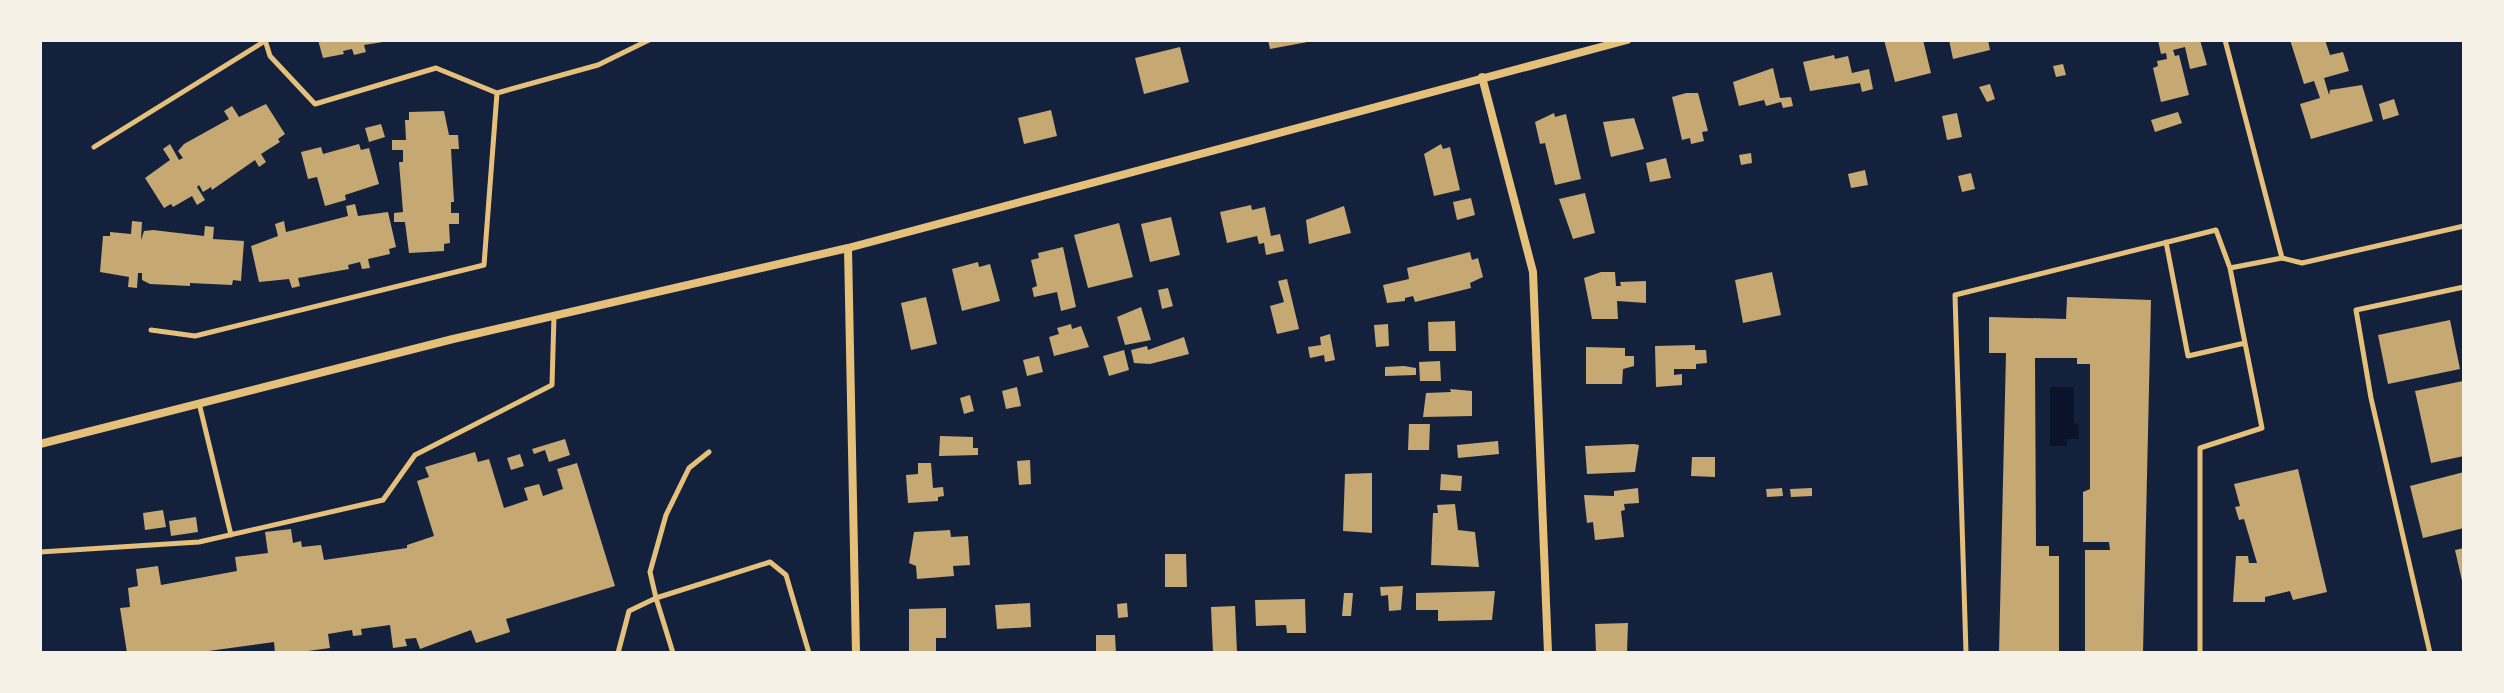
<svg xmlns="http://www.w3.org/2000/svg" width="2504" height="693" font-family="'Public Sans',sans-serif">
	<style>
		.water { fill: #0b132b }
		.building { fill: #c6a872 }
		.lines { fill: none; stroke-linecap: round; stroke-linejoin: round }
		.service { stroke: #e5c07b; stroke-width: 5 }
		.minor { stroke: #e5c07b; stroke-width: 8 }
	</style>
	<rect width="100%" height="100%" fill="#14213d"/>
	<path class="water" d="M2050 387H2074V423L2079 424V439H2067V446H2050Z"/>
	<path class="building" d="M318 40H389V41L364 45 366 52 354 55 352 49 343 51 344 54 323 58Z
		M1268 40H1313V41L1270 49Z
		M1884 40H1923L1931 73 1895 82Z
		M1949 40H1988L1990 50 1953 59Z
		M2158 40H2200L2207 65 2190 69 2185 47 2173 50 2175 56 2179 55 2189 95 2161 102 2153 68 2158 66 2157 61 2167 59 2166 53 2161 54Z
		M2290 40H2325L2330 55 2343 52 2349 71 2324 78 2329 95 2330 90 2362 85 2373 121 2311 139 2300 104 2320 98 2314 81 2304 84Z
		M1180 47 1189 82 1144 94 1135 58Z
		M1834 55 1835 59 1848 56 1852 73 1869 69 1873 89 1862 92 1860 83 1810 91 1803 62Z
		M2063 64 2066 75 2056 77 2053 66Z
		M1773 68 1780 98 1791 97 1793 106 1783 108 1781 102 1766 106 1764 100 1739 106 1733 82Z
		M1990 84 1995 99 1987 102 1979 87Z
		M1686 93H1698L1708 131 1702 132 1704 141 1691 144 1690 138 1682 140 1672 97Z
		M2394 99 2399 115 2383 120 2379 104Z
		M266 104 285 134 278 139 280 142 261 154 266 162 259 167 255 160 212 190 211 187 203 192 199 185 197 187 205 200 197 205 192 196 173 207 171 204 164 208 145 178 170 160 163 149 170 144 179 160 183 158 178 151 184 144 229 119 224 111 232 106 239 117Z
		M1051 110 1057 136 1024 144 1018 118Z
		M444 111 449 135H458L459 149H451L454 202H451V213H459V224H449L450 243 444 244V251L409 253 405 222H394V213L403 212 399 162H403V150H392V140H406L405 120H409V112Z
		M2178 112 2182 123 2155 132 2151 120Z
		M1554 113 1555 117 1566 114 1581 179 1555 185 1545 143 1540 144 1535 122Z
		M1957 113 1962 137 1947 140 1942 116Z
		M1634 118 1644 149 1611 157 1603 122Z
		M381 124 385 137 369 142 365 128Z
		M359 144 361 150 369 148 379 184 345 195 346 200 325 206 317 177 308 179 301 152 321 147 323 154Z
		M1441 144 1443 149 1450 147 1460 190 1434 196 1424 154Z
		M1751 153 1752 163 1741 165 1739 155Z
		M1666 158 1671 178 1650 182 1646 163Z
		M1865 170 1868 185 1851 188 1848 174Z
		M1971 173 1975 189 1962 192 1958 176Z
		M1585 193 1595 233 1573 239 1559 199Z
		M1471 198 1475 215 1457 220 1453 202Z
		M355 204 358 216 388 212 396 247 389 249 390 254 368 259 370 268 362 269 360 262 348 265 349 269 298 278 300 286 292 288 289 279 259 282 251 246 278 236 275 224 284 221 286 232 298 229 348 216 346 206Z
		M1251 205 1252 210 1265 207 1271 236 1280 234 1284 251 1266 255 1264 243 1259 244 1257 236 1227 243 1220 212Z
		M1344 206 1351 233 1309 244 1306 220Z
		M1171 217 1180 255 1150 262 1141 224Z
		M132 221 142 222 141 240 144 231 153 230 204 236 205 226 214 227 213 239 244 241 241 281 233 280 232 285 190 283V286L150 284 142 280V273H138L137 288 128 287 129 277 100 272 103 236H110V232L131 234Z
		M1119 223 1133 277 1088 288 1074 235Z
		M1063 247 1076 307 1061 311 1057 292 1034 297 1032 288 1037 286 1031 260 1039 258 1038 253Z
		M1470 252 1472 260 1478 258 1483 277 1470 283 1471 288 1415 302 1413 296 1405 298V301L1387 303 1383 285 1409 279 1407 268Z
		M978 262 979 267 990 264 1000 301 962 311 952 269Z
		M1601 272H1615L1616 286H1621L1620 282 1646 281V303L1617 301 1618 319H1592L1584 278Z
		M1772 272 1781 315 1743 323 1735 280Z
		M1287 279 1299 329 1277 334 1270 306 1284 302 1278 281Z
		M1168 288 1173 306 1162 309 1158 290Z
		M926 297 937 344 911 350 901 303Z
		M2067 297 2151 300 2143 653H2085V550H2110L2109 542H2083V492L2090 489V364H2077V358H2035L2036 546H2049V556H2059V653H1999L2006 353H1989V317L2066 319Z
		M1141 307 1151 340 1125 345 1117 317Z
		M2450 320 2460 369 2388 384 2378 335Z
		M1455 321 1456 351H1429L1428 322Z
		M1071 324 1072 329 1081 326 1089 347 1054 356 1049 337 1059 334 1057 328Z
		M1388 324 1389 346 1376 347 1374 325Z
		M1330 334 1335 360 1325 362 1324 355 1310 358 1308 347 1321 345 1320 337Z
		M1184 337 1189 354 1150 364 1134 363 1131 350 1147 346 1148 350Z
		M1695 345V350H1706L1707 363 1696 364V369H1674V375L1682 374V385L1656 387 1655 346Z
		M1586 347 1625 348V356H1634V366L1623 369 1622 384H1586Z
		M1124 350 1129 370 1109 376 1103 356Z
		M1039 356 1043 372 1027 376 1023 360Z
		M1440 361 1441 381H1420L1419 362Z
		M1404 366 1416 368V375L1385 376V367Z
		M2463 381 2464 456 2431 463 2415 391Z
		M1017 387 1021 406 1006 409 1002 391Z
		M1450 389 1472 391V416L1423 417 1426 393 1451 392Z
		M970 395 974 411 964 414 960 398Z
		M1409 424H1430L1429 450H1408Z
		M940 436 973 437V448H978V455L939 456Z
		M565 439 570 455 549 462 545 450 534 454 532 449Z
		M1498 441 1499 454 1458 458 1457 445Z
		M1634 444 1639 445 1635 472 1587 474 1585 446Z
		M475 452 478 462 489 459 504 508 528 500 524 488 539 484 543 496 563 489 557 469 577 463 615 586 506 619 510 632 476 643 471 630 420 649 416 638 405 639 407 646 393 648 390 625 361 629 362 635 353 636 352 630 328 634 330 648 293 653H275L274 642 194 653H127L120 608 130 607 128 588 138 586 136 569 158 566 161 585 237 571 235 557 268 553 265 532 291 529 293 543 301 541 302 547 321 545 324 560 407 548V545L434 536 417 481 429 477 425 467Z
		M520 454 524 466 511 470 507 458Z
		M1692 457H1715V477L1691 476Z
		M1030 460 1031 484 1019 485 1017 461Z
		M918 463H931L933 488 943 487 944 496 938 497V501L908 503 906 475 918 474Z
		M2298 469 2327 592 2293 600 2290 591 2265 597V602H2233L2236 556H2248L2249 563H2257L2244 519 2239 520 2235 507 2240 506 2234 484Z
		M2464 472V528L2423 538 2410 486Z
		M1372 473V533L1343 531 1345 474Z
		M1441 474 1462 476 1461 491 1440 490Z
		M1638 488 1639 503 1624 504 1625 510 1621 511 1624 537 1595 540 1593 522 1587 523 1584 495 1614 496V491Z
		M1782 488 1783 496 1767 497 1766 489Z
		M1812 488V496L1791 497 1790 489Z
		M1455 504 1458 530 1475 532 1479 567 1431 565 1433 513H1438L1437 505Z
		M163 510 166 527 145 530 143 513Z
		M196 517 198 532 171 536 169 521Z
		M950 530 951 537 968 536 970 565 953 566 954 576 917 579 916 566 909 563 914 532Z
		M2464 548V585H2463L2455 550Z
		M1165 554H1186L1187 587H1165Z
		M1403 586 1401 610 1389 611 1388 595 1381 596 1380 587Z
		M1495 591 1492 620 1438 621V610H1416V593Z
		M1344 593H1353L1351 616H1342Z
		M1305 599 1306 633H1287L1286 625 1256 626 1255 600Z
		M1030 603 1031 627 997 629 995 605Z
		M1127 603 1128 617 1118 618 1117 604Z
		M1235 606 1237 653H1213L1211 607Z
		M946 608V638H936V653H909V609Z
		M1628 623 1627 653H1596L1595 624Z
		M1096 635H1115L1116 653H1096Z"/>
	<g class="lines">
		<path class="service" d="M265 40 270 56 315 104 436 68 497 93 598 65 649 40
			M2225 40 2282 258
			M94 147 265 41
			M2166 242 2188 356 2245 343
			M2230 268 2282 258 2302 263 2464 226
			M151 330 195 336 484 265 497 93
			M199 403 231 535
			M40 552 199 542 383 500 415 455 552 385 554 316
			M618 653 629 611 656 598 650 572 666 515 689 468 709 452
			M673 653 656 598 770 562 786 575 809 653
			M1966 653 1955 295 2216 230 2230 268 2262 428 2200 448V653
			M2430 653 2371 398 2356 310 2464 287"/>
		<path class="minor" d="M1482 77 1533 272 1548 653
			M848 248 856 653
			M40 444 453 339 848 248 1627 40"/>
	</g>
	<rect width="2504" height="693" fill="none" stroke="#f6f1e7" stroke-width="84"/>
</svg>
